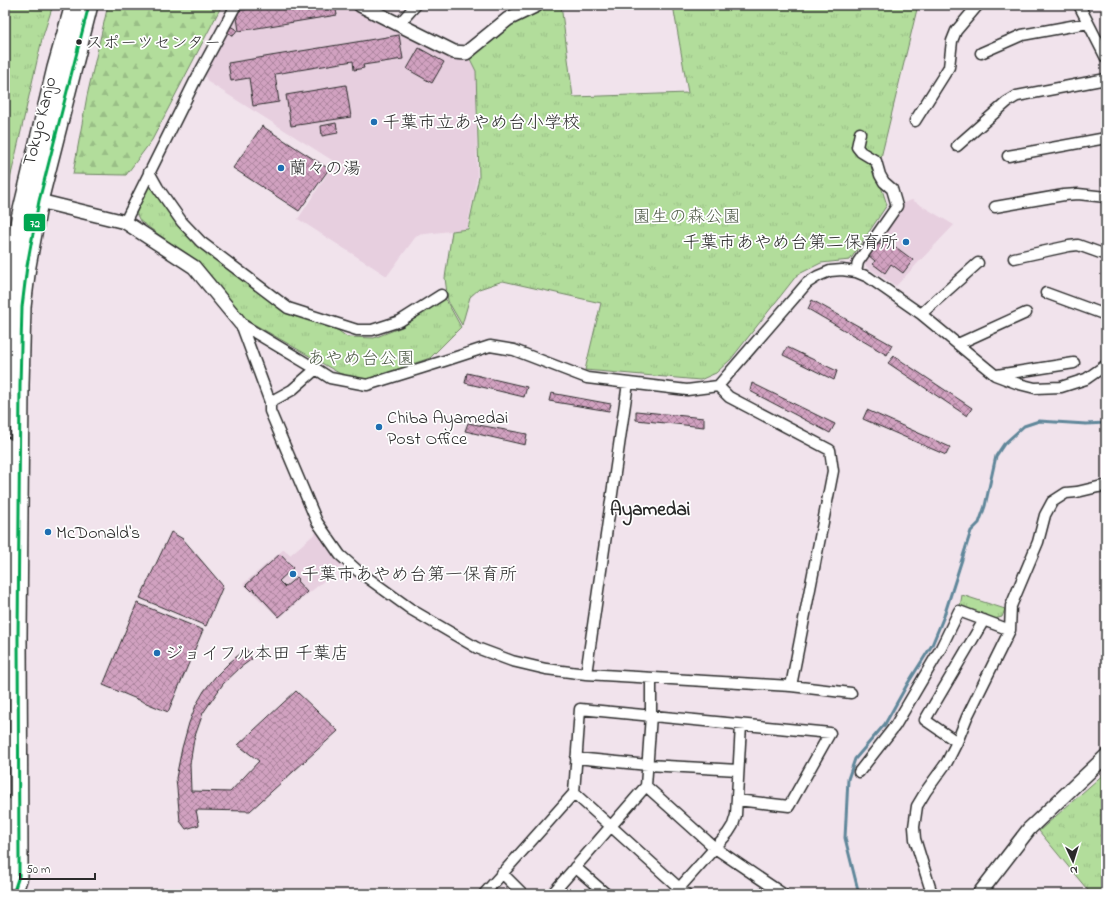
<svg xmlns="http://www.w3.org/2000/svg" width="1111" height="899" font-family="'Indie Flower','Klee One',sans-serif">
	<style>
		.built { fill: #e7cfdf }
		.forest { fill: url(#forest-firs); stroke: #6e8463 }
		.park { fill: url(#park-tufts); stroke: #6e8463 }
		.lines { fill: none; stroke-linecap: round; stroke-linejoin: round }
		.stream { stroke: #60879a; stroke-width: 3 }
		.building { fill: url(#building-cross-hatch); stroke: #2b2b2b }
		.minor-casing { stroke: #2b2b2b; stroke-width: 13 }
		.tertiary-casing { stroke: #2b2b2b; stroke-width: 16 }
		.trunk-casing { stroke: #2b2b2b; stroke-width: 20 }
		.minor { stroke: #fff; stroke-width: 10 }
		.tertiary { stroke: #fff; stroke-width: 13 }
		.trunk { stroke: #fff; stroke-width: 17 }
		.bus-1-casing { stroke: #fff; stroke-width: 6 }
		.bus-1 { stroke: #00a651; stroke-width: 3 }
		.bus-dot { fill: #2b2b2b; stroke: #fff; stroke-width: 1.5 }
		.poi-dot { fill: #1f6fb2; stroke: #fff; stroke-width: 1.5 }
		.labels { text-anchor: middle; stroke-width: 3.5; stroke-linejoin: round; paint-order: stroke }
		.bus-label { font-size: 17px; fill: #2b2b2b; stroke: #fff; text-anchor: start }
		.street-label { font-size: 18px; fill: #2b2b2b; stroke: #fff }
		.poi-label { font-size: 18px; fill: #2b2b2b; stroke: #fff; text-anchor: start }
		.park-label { font-size: 18px; fill: #54604d; stroke: #fff }
		.neighbourhood-label { font-size: 19px; font-weight: bold; fill: #2b2b2b; stroke: #fff }
		.line-badge { stroke: #fff; stroke-width: 1.5 }
		.badge-label { font-size: 11px; text-anchor: middle; font-weight: bold; fill: #fff }
	</style>
	<defs>
		<pattern id="forest-firs" width="22" height="20" patternUnits="userSpaceOnUse"><rect width="22" height="20" fill="#b2dd9b"/><path d="M5 1l3.5 6h-7zM16 11l3.5 6h-7z" fill="#99be86"/></pattern>
		<pattern id="park-tufts" width="24" height="20" patternUnits="userSpaceOnUse"><rect width="24" height="20" fill="#b2dd9b"/><path d="M3 7l-1-3M5 7V3M7 7l1-3M15 17l-1-3M17 17v-4M19 17l1-3" fill="none" stroke="#99be86"/></pattern>
		<pattern id="building-cross-hatch" width="8" height="8" patternUnits="userSpaceOnUse"><rect width="8" height="8" fill="#d1a1c0"/><path d="M0 0l8 8M0 8l8-8" fill="none" stroke="#aa839c"/></pattern>
	</defs>
	<rect width="100%" height="100%" fill="#f1e3ec"/>
	<filter id="ink" filterUnits="userSpaceOnUse"><feTurbulence type="fractalNoise" baseFrequency=".025" numOctaves="2"/><feDisplacementMap in="SourceGraphic" scale="8" xChannelSelector="R" yChannelSelector="G"/><feConvolveMatrix kernelMatrix="1 2 1 2 8 2 1 2 1" color-interpolation-filters="sRGB"/></filter>
	<g filter="url(#ink)">
		<path class="built" d="M240 5H352L363 12 468 57 476 71 477 177 467 229 417 235 387 276 298 219 335 162 208 82 205 76Z
			M912 200 954 225 896 286 867 267 862 259 901 204Z
			M318 531 343 565 279 618 243 584 284 549 290 555Z"/>
		<path class="forest" d="M108 5H222L152 140 126 175 73 174 87 96Z"/>
		<path class="park" d="M5 5H53L42 39 11 175 5 207Z
			M561 5 573 97 688 93 673 5H918L877 174 887 205 850 260 821 263 797 275 731 359 716 373 700 380 585 370 601 303 503 281 479 289 470 297 462 325 448 301 445 278 452 231 468 229 479 177 476 71 469 57 509 26 540 10Z
			M148 187H151L178 224 285 310 332 326 347 337 374 338 402 327 445 298 461 327 430 358 375 377 359 380 346 377 245 319 197 262 140 221 136 213Z
			M962 595 1005 609 1002 617 994 619 960 607Z
			M1106 772V894H1091L1039 831Z"/>
		<g class="lines">
			<path class="stream" d="M859 894 845 838 848 779 855 759 885 724 908 683 932 645 944 616 971 531 979 523 985 506 996 456 1004 444 1024 426 1039 421 1086 424 1106 423"/>
		</g>
		<path class="building" d="M275 5H335L337 15 239 31 236 11Z
			M230 26 237 30 233 36 227 32Z
			M399 35 403 59 363 65 364 68 354 70 353 61 275 74 279 102 253 106 249 78 231 81 228 63Z
			M419 48 444 62 432 83 407 69Z
			M346 85 351 117 291 126 286 95Z
			M336 123 338 133 322 136 321 126Z
			M262 126 329 169 299 211 233 168Z
			M885 239 913 260 903 273 891 264 885 273 873 264 875 261 868 255 877 243 881 245Z
			M812 300 892 345 887 355 808 309Z
			M787 347 837 371 834 380 783 355Z
			M894 356 972 408 967 416 888 363Z
			M467 373 527 387 524 397 465 383Z
			M752 383 835 424 830 433 750 391Z
			M551 393 611 404 609 411 549 401Z
			M867 410 950 447 946 455 863 419Z
			M636 411 704 418V427L636 420Z
			M468 423 527 434 525 445 465 431Z
			M171 532 183 539 223 586 206 626 140 598Z
			M280 554 293 568 279 581 285 587 297 577 299 579 297 581 307 592 279 617 253 589 252 591 246 585Z
			M137 603 203 630 168 712 103 685Z
			M246 649 252 659 241 667 223 684 203 713 194 739 190 764 191 791 230 792 259 761 238 745 296 691 338 731 250 811 196 810 199 825 186 829 180 821 176 778 182 748 189 723 196 705 204 691 215 677 229 663Z"/>
		<g class="lines">
			<defs>
				<path id="minor" d="M1079 5 1106 58
					M398 25 416 5
					M981 53 1022 35 1088 23
					M915 121 949 67 952 41 956 31 978 5
					M957 146 1007 102 1017 96 1106 79
					M1008 156 1106 138
					M149 172 158 188 182 222 201 242 288 308 357 330H372L400 321 441 295
					M995 207 1064 195 1078 194 1106 197
					M125 222 195 81 236 5
					M1014 258 1069 246 1078 245 1106 255
					M856 272 858 262 897 206 892 189 884 182 880 175 876 161 861 152 857 147 860 133
					M1046 293 1106 315
					M921 314 978 263
					M241 324 316 369 330 378 367 385 444 361 490 346 514 350 587 378 687 390 718 386 807 283 818 276 830 271 842 270 856 272 868 277 921 314 995 375 1019 384 1035 388 1061 387 1086 379 1106 365
					M241 324 270 402V411L317 522 340 555 358 571 412 610 477 648 512 661 546 669 586 674 791 686 851 693
					M958 344 1026 313
					M997 375 1074 363
					M718 386 729 397 830 450 833 471 791 686
					M270 402 292 390 316 369
					M586 674 628 383
					M957 742 925 720 984 620
					M576 758 648 765 738 770
					M859 772 895 726 941 648 959 611 1010 630
					M646 786 715 848 783 894
					M574 793 686 894
					M575 867 606 894
					M502 873 523 894
					M484 894 574 793 580 709 830 733 789 806 737 800
					M552 894 646 786 651 715V678
					M674 894 728 833 733 825 736 815 741 725
					M932 894 915 839 914 827 917 806 926 791 947 762 957 742 967 717 1010 630 1011 606 1038 542 1045 515 1052 502 1066 493 1077 492 1098 487 1106 486"/>
				<path id="tertiary" d="M360 5 454 52 466 53 508 19 537 5
					M31 199 125 222 194 267 241 324
					M5 403 20 404
					M979 894 1029 829 1106 756"/>
				<path id="trunk" d="M5 391 9 286 20 218 56 68 74 5
					M5 446 6 592
					M7 807 6 876 9 894
					M13 894 19 876V862L18 638 20 385 22 307 27 266 39 201 89 5"/>
			</defs>
			<use href="#minor" class="minor-casing"/>
			<use href="#tertiary" class="tertiary-casing"/>
			<use href="#trunk" class="trunk-casing"/>
			<use href="#minor" class="minor"/>
			<use href="#tertiary" class="tertiary"/>
			<use href="#trunk" class="trunk"/>
			<defs>
				<path id="bus-1" d="M13 894 19 876V862L18 638 20 385 22 307 27 266 39 201 89 5"/>
			</defs>
			<use href="#bus-1" class="bus-1-casing"/>
			<use href="#bus-1" class="bus-1"/>
		</g>
	</g>
	<circle class="bus-dot" cx="79" cy="42" r="3.5"/>
	<g class="poi-dot">
		<circle cx="374" cy="122" r="4"/>
		<circle cx="281" cy="168" r="4"/>
		<circle cx="906" cy="242" r="4"/>
		<circle cx="379" cy="427" r="4"/>
		<circle cx="48" cy="532" r="4"/>
		<circle cx="293" cy="574" r="4"/>
		<circle cx="157" cy="653" r="4"/>
	</g>
	<g class="labels">
		<g class="bus-label">
			<text x="86" y="48">スポーツセンター</text>
		</g>
		<g class="street-label">
			<text transform="translate(39 121) rotate(-76)" y="6">Tokyo Kanjo</text>
		</g>
		<g class="poi-label">
			<text x="382" y="128">千葉市立あやめ台小学校</text>
			<text x="289" y="174">蘭々の湯</text>
			<text x="898" y="248" text-anchor="end">千葉市あやめ台第二保育所</text>
			<text x="387" y="423">Chiba Ayamedai<tspan x="387" dy="21">Post Office</tspan></text>
			<text x="56" y="538">McDonald's</text>
			<text x="301" y="580">千葉市あやめ台第一保育所</text>
			<text x="165" y="659">ジョイフル本田 千葉店</text>
		</g>
		<g class="park-label">
			<text x="687" y="222">園生の森公園</text>
			<text x="361" y="364">あやめ台公園</text>
		</g>
		<g class="neighbourhood-label">
			<text x="650" y="515">Ayamedai</text>
		</g>
	</g>
	<rect class="line-badge" x="23" y="213" width="23" height="19" rx="4" fill="#00a651"/>
	<g class="badge-label">
		<text x="35" y="227">72</text>
	</g>
	<rect width="1111" height="899" fill="none" stroke="#fff" stroke-width="20"/>
	<rect x="10" y="10" width="1091" height="879" fill="none" stroke="#2b2b2b" stroke-width="1.5" filter="url(#ink)"/>
	<g transform="translate(1073 861) rotate(176)" stroke="#ffffff" stroke-width="3" paint-order="stroke">
	<path d="M0-3L7 15L0 10L-7 15Z" fill="#2b2b2b"/>
	<text y="-6" font-size="11" font-weight="bold" text-anchor="middle" fill="#2b2b2b">N</text>
	</g>
	<path d="M20 873v6h75v-6" fill="none" stroke="#2b2b2b" stroke-width="2"/>
	<text x="26" y="873" font-size="12" fill="#2b2b2b" stroke="#ffffff" stroke-width="3" paint-order="stroke">50 m</text>
</svg>
